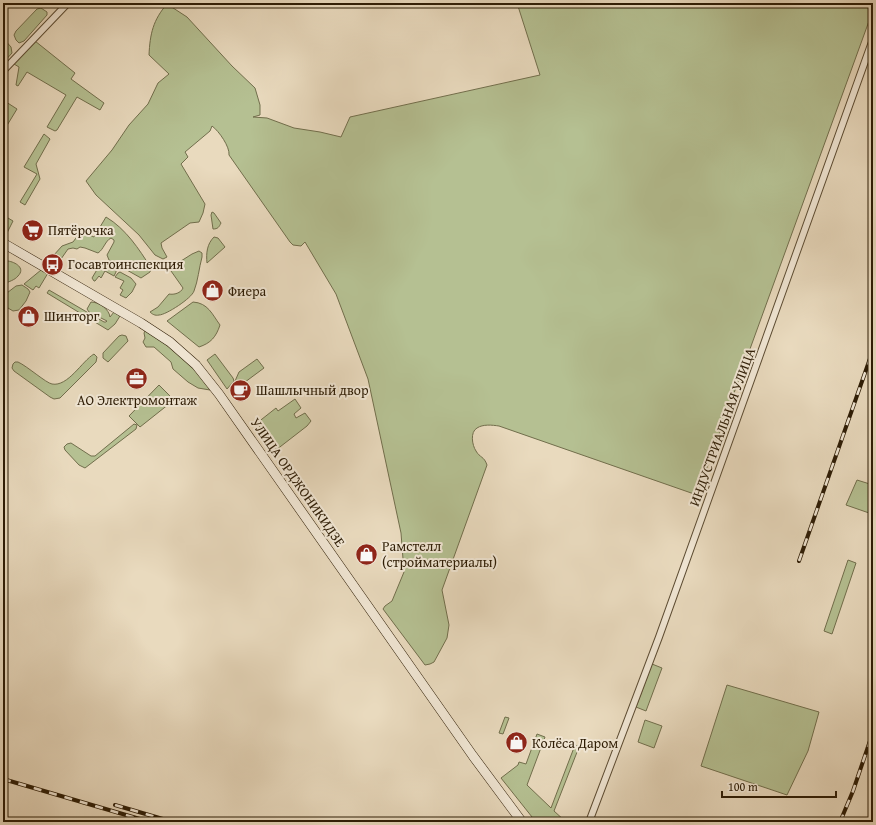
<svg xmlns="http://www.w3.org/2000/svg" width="876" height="825" font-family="'Gentium Book Plus',serif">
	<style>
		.green { fill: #b5c092; stroke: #716e4c }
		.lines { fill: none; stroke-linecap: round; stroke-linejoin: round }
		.minor-casing { stroke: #5c4c33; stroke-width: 8 }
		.secondary-casing { stroke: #2d1c05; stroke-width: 10 }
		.minor { stroke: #f1e7d5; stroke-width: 6 }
		.secondary { stroke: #f1e7d5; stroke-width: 9 }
		.rail-casing { stroke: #2d1c05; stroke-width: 4 }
		.rail { stroke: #f1e7d5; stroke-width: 2.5; stroke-dasharray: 8; stroke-linecap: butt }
		.labels { text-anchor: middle; stroke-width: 4; stroke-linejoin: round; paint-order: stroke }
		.poi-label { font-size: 14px; fill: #2d1c05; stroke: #f1e7d5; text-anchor: start }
		.street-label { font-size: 14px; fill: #2d1c05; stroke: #f1e7d5 }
	</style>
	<rect width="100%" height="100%" fill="#e9dabe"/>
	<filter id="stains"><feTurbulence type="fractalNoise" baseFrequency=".005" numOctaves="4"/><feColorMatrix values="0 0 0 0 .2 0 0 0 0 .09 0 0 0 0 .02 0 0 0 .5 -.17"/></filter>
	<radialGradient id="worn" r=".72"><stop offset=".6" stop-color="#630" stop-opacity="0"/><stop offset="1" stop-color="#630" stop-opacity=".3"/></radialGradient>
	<path class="green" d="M517 3H873V10L697 495 499 426C492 425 483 424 477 428 470 432 472 445 476 451 480 458 484 456 487 465L442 590 449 625 447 638 434 662 430 664 425 665 383 609 385 606 392 601 404 572 401 533 368 379 336 294 305 242 301 246 293 245 290 242 229 155C230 147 219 131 212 126L210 131 185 152 188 157 181 164 205 204 203 213 199 222 190 223 161 243 162 248 167 257 163 259 155 255 139 235 96 195 86 181 112 150 129 125 148 104 158 83 169 74 149 55C150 34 153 20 167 4L187 17 232 66 255 88 260 105V115L253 117 267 118 294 128 320 132 341 137 350 117 540 75Z
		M41 8 47 12V15L24 41 19 43 16 40 14 35 16 31 37 9Z
		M3 38 11 47 12 53 3 63Z
		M35 41 75 73 71 79 104 103 100 110 77 97 57 130 55 131 47 127 66 95 27 72 18 86 16 85 19 67 14 64Z
		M3 100 17 109 3 132Z
		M44 134 50 139 36 164 40 179 25 205 20 202 37 174 24 167Z
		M212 212 214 213 221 223C219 227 218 229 213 229L211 215Z
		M3 215 13 221 7 233 3 231Z
		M106 217C126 229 139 249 151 268L150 272 141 278 109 260 107 255 114 242V240L111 238C105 241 104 249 98 253L85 248 80 247 77 249 73 248 68 249 61 259 57 261 53 256 62 246 73 242 79 234 83 232 94 237Z
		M214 237 218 238 225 247 207 263C206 253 207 244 214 237Z
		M199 251 202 253V257C199 268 198 281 194 291 192 298 166 315 159 315 155 316 152 314 150 312L158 307 169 294C174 295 181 293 183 288L171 271 170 268 192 254Z
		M8 261C15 262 26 268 18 276 15 280 8 282 3 284V267Z
		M101 263 108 265 116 270V272L114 276 105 271 101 278 99 276 95 281H94L92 278Z
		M41 270 48 273 39 288 36 286 33 290 24 284Z
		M120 272 131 278 136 284 132 292 126 298 120 295 123 290 120 288 124 281 115 277 118 273Z
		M22 285 28 289 30 292 26 301 19 310 13 311 3 305V296L16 286Z
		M49 290 104 322H106L107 321 89 312 87 309 91 302C99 302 109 309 110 317L114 312 120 316 115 324 108 330 47 293Z
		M193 302C208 303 212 314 220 325 216 337 211 343 199 347L167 321Z
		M145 331H148L177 353 196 371 211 389 210 390 198 388 188 382 173 369 171 362 154 347H146L143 342 145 338 144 333Z
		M122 335 126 336 128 341 108 362 103 358V353L119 336Z
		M94 354 97 357 96 362 60 398 54 399 50 397 14 371 12 368 13 364 15 362H18C27 366 46 383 52 384 68 387 82 361 94 354Z
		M215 354 233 378 234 381 227 389 207 360Z
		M257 359 264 368 237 388 235 386 232 388 239 372Z
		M159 385 174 400 140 427 129 416Z
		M295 399 301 408 294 414 296 418 305 413 311 421 307 426 276 450 257 423 276 408 278 411Z
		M134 424 137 425 136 429 85 468 79 465 65 450 64 447 67 444 71 443 91 456H95Z
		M857 480 873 485 872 514 846 505Z
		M848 560 856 563 832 634 824 631Z
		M652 664 662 668 646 711 636 707Z
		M727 685 819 712 808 751 787 795 701 766Z
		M505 717 509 718 503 734 499 733Z
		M645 720 662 726 654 748 638 742Z
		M537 734 545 737 527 785 551 808 575 745 579 747 554 811 565 821 564 822H536L501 778 518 765 519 762 526 764Z"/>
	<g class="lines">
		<defs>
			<path id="minor" d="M3 71 68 3
				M589 822 659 637 873 39"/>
			<path id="secondary" d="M3 243 141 323 170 342 196 365 219 394 473 756 522 822"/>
		</defs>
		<use href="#minor" class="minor-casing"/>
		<use href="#secondary" class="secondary-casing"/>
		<use href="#minor" class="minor"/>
		<use href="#secondary" class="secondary"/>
		<defs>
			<path id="rail" d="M799 561 873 350
				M3 779 150 822
				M115 805 173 822
				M840 822 853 791 873 732"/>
		</defs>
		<use href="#rail" class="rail-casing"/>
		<use href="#rail" class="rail"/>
	</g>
	<defs>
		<symbol id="supermarket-disc" viewBox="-11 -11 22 22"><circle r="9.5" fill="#8f2418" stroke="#f1e7d5"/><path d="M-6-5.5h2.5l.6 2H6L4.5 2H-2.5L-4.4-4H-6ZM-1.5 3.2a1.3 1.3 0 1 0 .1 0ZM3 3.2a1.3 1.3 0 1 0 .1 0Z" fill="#fff"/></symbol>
		<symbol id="bus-disc" viewBox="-11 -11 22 22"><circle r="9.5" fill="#8f2418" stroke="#f1e7d5"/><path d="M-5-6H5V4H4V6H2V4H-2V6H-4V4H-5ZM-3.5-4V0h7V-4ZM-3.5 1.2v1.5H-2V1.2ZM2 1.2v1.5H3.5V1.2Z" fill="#fff"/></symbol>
		<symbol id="shop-disc" viewBox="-11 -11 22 22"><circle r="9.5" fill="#8f2418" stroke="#f1e7d5"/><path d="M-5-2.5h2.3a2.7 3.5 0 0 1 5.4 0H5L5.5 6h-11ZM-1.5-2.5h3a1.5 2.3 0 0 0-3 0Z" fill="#fff"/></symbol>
		<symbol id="office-disc" viewBox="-11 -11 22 22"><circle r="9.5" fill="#8f2418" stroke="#f1e7d5"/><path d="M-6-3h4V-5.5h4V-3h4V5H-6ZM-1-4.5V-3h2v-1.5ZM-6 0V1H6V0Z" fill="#fff"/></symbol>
		<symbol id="cafe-disc" viewBox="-11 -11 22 22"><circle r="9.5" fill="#8f2418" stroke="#f1e7d5"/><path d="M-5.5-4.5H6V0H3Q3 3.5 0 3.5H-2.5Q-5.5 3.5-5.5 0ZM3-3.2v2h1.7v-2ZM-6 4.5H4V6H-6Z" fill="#fff"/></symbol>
	</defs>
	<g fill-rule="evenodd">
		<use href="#supermarket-disc" x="20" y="218" width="25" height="25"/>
		<use href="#bus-disc" x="40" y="252" width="25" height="25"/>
		<use href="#shop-disc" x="200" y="278" width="25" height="25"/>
		<use href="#shop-disc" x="16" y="304" width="25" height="25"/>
		<use href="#office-disc" x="124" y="366" width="25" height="25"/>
		<use href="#cafe-disc" x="228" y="378" width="25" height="25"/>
		<use href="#shop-disc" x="354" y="542" width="25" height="25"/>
		<use href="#shop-disc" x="504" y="730" width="25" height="25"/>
	</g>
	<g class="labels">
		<g class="poi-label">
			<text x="48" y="235">Пятёрочка</text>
			<text x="68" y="269">Госавтоинспекция</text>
			<text x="228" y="296">Фиера</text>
			<text x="44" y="321">Шинторг</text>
			<text x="256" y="395">Шашлычный двор</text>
			<text x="137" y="405" text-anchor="middle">АО Электромонтаж</text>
			<text x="382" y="551">Рамстелл<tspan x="382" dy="16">(стройматериалы)</tspan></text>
			<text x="532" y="748">Колёса Даром</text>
		</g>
		<g class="street-label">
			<text transform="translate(722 427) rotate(-70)" y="5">ИНДУСТРИАЛЬНАЯ УЛИЦА</text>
			<text transform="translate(298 482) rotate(55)" y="5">УЛИЦА ОРДЖОНИКИДЗЕ</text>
		</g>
	</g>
	<rect width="876" height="825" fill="none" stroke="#e9dabe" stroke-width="16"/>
	<rect x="4" y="4" width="868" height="817" fill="none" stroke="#2d1c05" stroke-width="2"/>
	<rect x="8" y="8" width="860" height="809" fill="none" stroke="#2d1c05"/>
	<path d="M722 791v6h114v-6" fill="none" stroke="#2d1c05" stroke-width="2"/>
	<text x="728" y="791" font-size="12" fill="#2d1c05" stroke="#f1e7d5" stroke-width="3" paint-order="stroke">100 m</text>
	<rect width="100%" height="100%" filter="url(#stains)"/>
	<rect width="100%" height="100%" fill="url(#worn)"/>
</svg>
